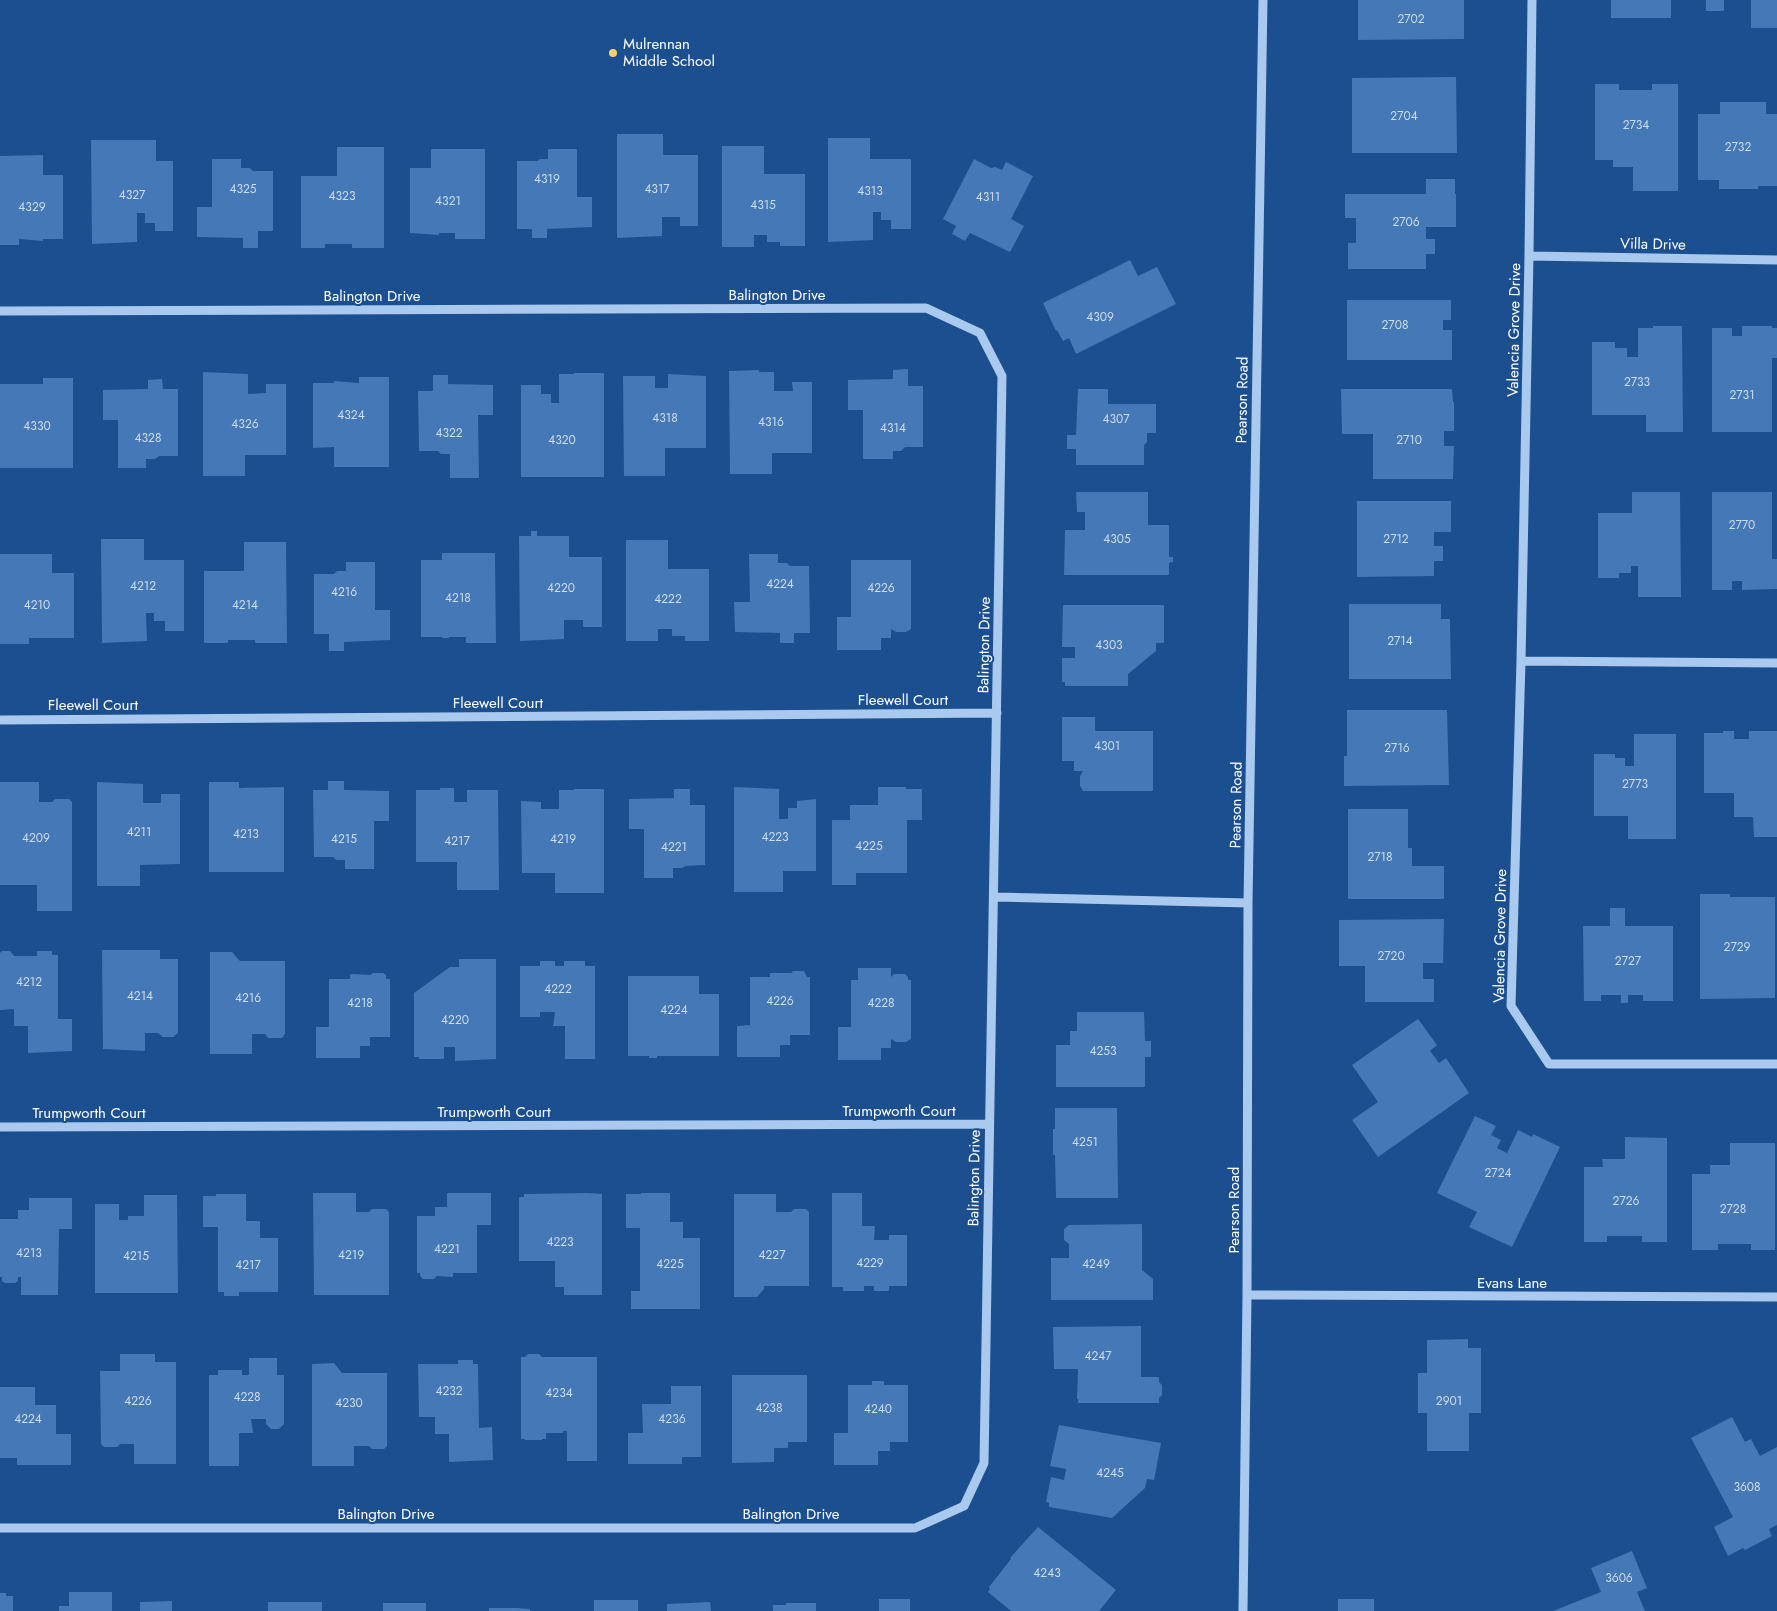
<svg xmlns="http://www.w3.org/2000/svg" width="1777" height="1611" font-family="Jost,sans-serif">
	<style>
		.building { fill: #4478b7 }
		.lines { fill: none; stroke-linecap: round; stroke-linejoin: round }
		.minor { stroke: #a9c9ee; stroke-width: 9 }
		.poi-dot { fill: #ffd166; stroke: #1b4f8f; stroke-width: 2 }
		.labels { text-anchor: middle; stroke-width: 4; stroke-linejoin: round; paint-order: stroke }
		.number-label { font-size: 12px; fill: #d0dded }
		.poi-label { font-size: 15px; fill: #fff; stroke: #1b4f8f; text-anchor: start }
		.street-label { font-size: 15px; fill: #fff; stroke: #1b4f8f }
	</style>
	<rect width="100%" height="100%" fill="#1b4f8f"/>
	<path class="building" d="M1358 0H1464V39L1358 40Z
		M1611 0H1671V18H1611Z
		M1706 0H1724V11H1706Z
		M1751 0H1777V28H1751Z
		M1456 77 1457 153H1352V78Z
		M1595 84H1619V90H1652V84H1678V191H1633V167H1613V160H1595Z
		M1720 102H1766V114H1777V186H1758V189H1719V180H1698V114H1720Z
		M617 134H663V155H698V226H680V217H662V236L617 238Z
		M828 138H870V159H911V229H891V220H881V212H873V240L828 242Z
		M91 140H156V161H173V231H155V223H145V213H137V242L92 244Z
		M722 146H764V174H805V246H780V242H767V235H754V247H722Z
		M337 147H384V248H352V244H325V248H301V176H337Z
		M431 149H485V239H455V233H439V235L410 233V168H431Z
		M548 149H577V197H592V227L547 229V238H532V229H517V161H537L540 159H548Z
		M43 155V175H63V239H43V241L19 239V245H0V156Z
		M212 159H241V168H250L253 171H273V231H258V248H243V238L197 237V207H212Z
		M974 159 991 168 995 167 1002 170 1006 162 1033 176 1011 219 1024 226 1010 252 970 233 965 241 952 234 956 226 943 219Z
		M1426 179H1455V194H1456V227H1426V239H1435V254H1426V269H1348V243H1356V218H1345V194H1426Z
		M1130 260 1138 276 1157 267 1176 304 1076 354 1069 338 1063 341 1057 330 1056 331 1043 303Z
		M1347 300H1451V320H1443V330H1452V360H1347Z
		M1653 326H1682L1683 432H1646V415H1592V342H1615V348H1627V357H1638V328H1653Z
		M1742 326H1772V328H1777V358H1772V432H1712V328H1732V336H1742Z
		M908 369V386H923V447H905L901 451H893V459H863V410H848V380L893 379V370Z
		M759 370V372H774V391H793L792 382H812V453H772V474H730L729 371Z
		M203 372 248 374V394L266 393V384H286V455H245V476H203Z
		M574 373H604V477H521V385H541V394H551V403H559V374H574Z
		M668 374 706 376V448H665V476H624L623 376H655V388H668Z
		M433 375H448V384L493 385V415H478L479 478H450V454H441L438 451H419L418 391H433Z
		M359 377H389V467H334V447L313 448V383H334V381L359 383Z
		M43 378H73V468H0V384H43Z
		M162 379 163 389H178V456H159L155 459H146V468H118V420H103V390L148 389V380Z
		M1078 389H1108V404H1156V433H1147V442L1144 445V465H1076V449H1067V435H1076Z
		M1341 389H1452L1453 402H1454V431H1444V446H1454L1453 479H1373V434H1342Z
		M1076 492H1148V525H1169V557H1173V562L1169 563V575H1064L1065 530H1085V512H1077Z
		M1632 492H1680L1681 597H1638V566H1631V573H1619V578H1598V513H1632Z
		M1712 492H1772V559H1777V589L1742 590V581H1732V590H1712Z
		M1357 501H1451V532H1434V546H1443V561H1434V576L1357 577Z
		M531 531H537V536H569V557H602V627H583V620H564V639L520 641 519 536H531Z
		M101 539H144V560H184V631H165V621H154V613H146L147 641 102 643Z
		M626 540H668V569H709V641H685V636H672V629H658V641H626Z
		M244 542H286L287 643H255V640H228V643H204V571H244Z
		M442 553H495L496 643H466V637H449V638H442V637H421V560H442Z
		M0 554H52V573H74V638H29V644H0Z
		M749 554H778V563H787L790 566H809L810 633H794V643H780V633L735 632 734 602H750Z
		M851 560H911V629L906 632H896L891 629V638H881V650H837V617H851Z
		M346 562H375V610H390V640L344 642V651H329V634H314V574H334L337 571H346Z
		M1349 604H1441V619H1450L1451 679H1349Z
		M1063 605H1164V643H1156V651L1128 674V686H1065V682H1062V658H1075V647H1062Z
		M1347 710H1447L1449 785 1344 786V756H1347Z
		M1062 717H1095V731H1153V791H1083L1080 786V776L1083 771H1074V761H1062Z
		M1723 731H1734V739H1749V731H1777V837H1754L1753 817H1734V793H1704V733H1723Z
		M1634 734H1676V839H1628V816H1594V754H1615V758H1625V766H1634Z
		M328 781H344V790L389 791V821H374V869H345V860H336L333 857H314L313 790H328Z
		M0 782H39V802H52L55 799H69L72 802V911H37V885H0Z
		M97 782 143 784V803H161V794H180V864L140 865V886H97Z
		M209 782H239V788L284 787V872H209Z
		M734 787 779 789V819H788V808H797V801L816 799V871H783V892H734Z
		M878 787H906V789H922V820H907V873H856V885H832V820H850V805H878Z
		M440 788H454V802H467V790H498L499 890H457V862H416V790H440Z
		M574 789H604V893H555V873H522L521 801 541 802V809H559V790H574Z
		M674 789H690V805H705V865L685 866 682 868H673V878H644V829H629V799L674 798Z
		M1348 809H1408V848H1412V866H1444V899H1348Z
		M1700 894H1730V897H1775V998L1700 999Z
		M1610 908H1625V926H1673V1001H1643V995H1628V1003H1621V995H1601V1001H1584L1583 926H1610Z
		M1444 919 1443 963H1423V979H1434V1002H1365V966H1339V920Z
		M102 950H160V959H178V1033L173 1037H163L158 1033H145V1051L103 1049Z
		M2 951H10L14 956H37V951H52V955H58V1019H72V1051L28 1053V1026H14V1009L0 1010V953Z
		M210 952H232L240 961H285V1034L282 1038H268L265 1034H252V1054H210Z
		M459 959H496V1059L455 1061V1047H444V1059H419V1057H414V993L450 967H459Z
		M540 961H555V966H564V961H585V966H595V1059H565V1026H553L555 1012H540V1017H520V966H540Z
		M858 968H891V977L894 974H905L908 977V980H911V1039L906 1042H896L891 1039V1048H881V1060H838V1027H851V980H858Z
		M793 971H804L807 977H810V1035H790V1045H780V1057H737V1026L750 1025V977H770V973H790V974Z
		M373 973H383L386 975V979H390V1037H370V1046H360V1058H316V1027H329V979H350V974L370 975Z
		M628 976H699V994H719V1056H657V1058H649V1056H628Z
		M1077 1012H1144L1145 1041H1151V1057H1145V1087H1056V1045H1070V1031H1077Z
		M1418 1019 1437 1045 1430 1051 1439 1063 1446 1058 1469 1093 1378 1157 1352 1120 1378 1102 1352 1065Z
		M1055 1108H1117L1118 1198H1056L1055 1155H1053V1129H1055Z
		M1475 1116 1496 1126 1491 1135 1501 1140 1497 1148 1507 1153 1518 1130 1532 1137 1533 1134 1560 1147 1512 1247 1469 1227 1477 1212 1437 1193Z
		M1625 1137 1667 1138V1242H1642V1236H1607V1242H1584V1167H1603L1602 1159H1625Z
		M1730 1143H1775V1250H1751V1244H1718V1250H1692V1174H1710V1165H1730Z
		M313 1193H356V1212H369L372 1209H386L389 1212V1295H314Z
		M447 1193H491V1225H477V1273H453V1277L437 1276 434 1279H423L420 1276V1273H417V1216H435V1207H447Z
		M588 1193 602 1194V1295H564V1287H555V1261H519V1197H524V1194Z
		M641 1193H670V1222H683V1238H700V1309H631V1291H640V1228H626V1194H641Z
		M832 1193H862V1226H875L874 1240H889V1235H907V1286H889V1291H874V1286H864V1291H843V1287H832Z
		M216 1194H246V1221H260V1238H278V1292H239V1296H224V1292H218V1227H203V1196H216Z
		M734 1194H776V1212H791L794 1209H806L809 1212V1286H764V1289L757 1297H734Z
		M144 1195H177L178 1293H95V1204H119V1220H128V1216H144Z
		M29 1198H72V1229H59L58 1295H21V1277H18V1281L15 1283H5L2 1281V1277H0V1219H18V1210H29Z
		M1142 1224V1270L1153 1279V1300H1051V1258H1069V1244L1064 1240V1229L1069 1225Z
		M1141 1326V1377H1159V1382L1162 1385V1395L1159 1398V1403H1078V1399H1077L1078 1369H1054L1053 1327Z
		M1468 1339V1348H1481V1413H1469V1451H1427V1413H1418V1373H1427V1340Z
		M120 1354H155V1362H176V1464H134V1444H120L117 1447H104L101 1444 100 1371H120Z
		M528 1354H539L542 1357H597V1461H567V1431H563V1433H546V1439H542V1440H525V1439H521V1357H525Z
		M249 1358H277V1375H284V1424L279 1429H271L266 1424V1419H251L253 1433H239V1466H209V1375H218V1370H242V1375H249Z
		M458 1360H473V1364H478L479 1428 492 1427 493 1460 449 1462V1434H435V1417H419L418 1364H458Z
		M334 1363 342 1373H387V1446L384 1449H372L369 1446H354V1466H312V1364Z
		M732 1375H807V1442H788V1448H774V1462L732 1463Z
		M872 1381H884V1385H908V1442H890V1451H878V1465H834V1433H848V1385H872Z
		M671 1386H701V1457H682V1464H628V1433H643L642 1404H671Z
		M0 1387H35V1405H56V1434H71V1465H17V1458H0Z
		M1732 1417 1745 1442 1751 1439 1760 1456 1777 1447V1525L1769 1529 1772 1536 1745 1550 1743 1548 1728 1556 1714 1527 1733 1517 1691 1438Z
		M1059 1425 1161 1443 1154 1480 1147 1479 1145 1488 1112 1518 1049 1507V1503L1046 1502 1051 1477 1064 1480 1066 1469 1050 1466Z
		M1038 1527 1116 1590 1099 1611H1011L988 1592 990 1589 989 1587 1011 1559 1010 1558Z
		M1632 1551 1647 1588 1637 1592 1645 1611H1553L1601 1592 1591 1568Z
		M69 1592H112V1611H59V1606H69Z
		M0 1593H6V1596H13V1611H0Z
		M879 1599H910V1611H879Z
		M1338 1599H1374V1611H1338Z
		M594 1600H638V1611H594Z
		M172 1601V1611H140V1602Z
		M268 1602H322V1611H268Z
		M710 1602 711 1611H667V1604Z
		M383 1603H426V1611H383Z
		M786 1603H816V1611H773V1605H786Z
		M489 1608H517L530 1609V1611H489Z"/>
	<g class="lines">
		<path class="minor" d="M1529 256 1777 260
			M0 311 926 308 980 333 1002 376 984 1463 964 1506 915 1528H0
			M1521 661 1529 256 1532 0
			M1777 663 1521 661 1511 1006 1549 1064H1777
			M0 720 997 713
			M994 897 1248 903
			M0 1127 989 1124
			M1247 1295 1777 1297
			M1243 1611 1247 1295 1248 903 1263 0"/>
	</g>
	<circle class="poi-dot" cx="613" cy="53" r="5"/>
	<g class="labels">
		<g class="number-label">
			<text x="1411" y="23">2702</text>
			<text x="1404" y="120">2704</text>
			<text x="1636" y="129">2734</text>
			<text x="1738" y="151">2732</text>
			<text x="547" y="183">4319</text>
			<text x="243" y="193">4325</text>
			<text x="657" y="193">4317</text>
			<text x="870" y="195">4313</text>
			<text x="132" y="199">4327</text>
			<text x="342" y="200">4323</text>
			<text x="988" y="201">4311</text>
			<text x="448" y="205">4321</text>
			<text x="763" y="209">4315</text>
			<text x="32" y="211">4329</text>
			<text x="1406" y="226">2706</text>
			<text x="1100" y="321">4309</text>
			<text x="1395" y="329">2708</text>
			<text x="1637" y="386">2733</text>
			<text x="1742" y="399">2731</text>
			<text x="351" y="419">4324</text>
			<text x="665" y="422">4318</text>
			<text x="1116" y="423">4307</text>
			<text x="771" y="426">4316</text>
			<text x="245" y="428">4326</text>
			<text x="37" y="430">4330</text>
			<text x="893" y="432">4314</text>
			<text x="449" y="437">4322</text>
			<text x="148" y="442">4328</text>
			<text x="562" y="444">4320</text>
			<text x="1409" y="444">2710</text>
			<text x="1742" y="529">2770</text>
			<text x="1117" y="543">4305</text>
			<text x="1396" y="543">2712</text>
			<text x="780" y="588">4224</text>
			<text x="143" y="590">4212</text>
			<text x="561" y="592">4220</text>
			<text x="881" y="592">4226</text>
			<text x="344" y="596">4216</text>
			<text x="458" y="602">4218</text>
			<text x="668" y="603">4222</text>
			<text x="37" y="609">4210</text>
			<text x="245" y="609">4214</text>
			<text x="1400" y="645">2714</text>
			<text x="1109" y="649">4303</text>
			<text x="1107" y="750">4301</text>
			<text x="1397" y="752">2716</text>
			<text x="1635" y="788">2773</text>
			<text x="139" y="836">4211</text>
			<text x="246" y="838">4213</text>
			<text x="775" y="841">4223</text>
			<text x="36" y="842">4209</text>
			<text x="344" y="843">4215</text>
			<text x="563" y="843">4219</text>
			<text x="457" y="845">4217</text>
			<text x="869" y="850">4225</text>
			<text x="674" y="851">4221</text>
			<text x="1380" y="861">2718</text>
			<text x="1737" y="951">2729</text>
			<text x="1391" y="960">2720</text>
			<text x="1628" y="965">2727</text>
			<text x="29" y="986">4212</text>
			<text x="558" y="993">4222</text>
			<text x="140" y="1000">4214</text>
			<text x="248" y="1002">4216</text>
			<text x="780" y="1005">4226</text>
			<text x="360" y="1007">4218</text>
			<text x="881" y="1007">4228</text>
			<text x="674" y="1014">4224</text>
			<text x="455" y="1024">4220</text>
			<text x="1103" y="1055">4253</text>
			<text x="1085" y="1146">4251</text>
			<text x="1498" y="1177">2724</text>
			<text x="1626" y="1205">2726</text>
			<text x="1733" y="1213">2728</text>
			<text x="560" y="1246">4223</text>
			<text x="447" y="1253">4221</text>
			<text x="29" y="1257">4213</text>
			<text x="351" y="1259">4219</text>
			<text x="772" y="1259">4227</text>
			<text x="136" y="1260">4215</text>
			<text x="870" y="1267">4229</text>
			<text x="670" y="1268">4225</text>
			<text x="1096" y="1268">4249</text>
			<text x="248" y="1269">4217</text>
			<text x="1098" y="1360">4247</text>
			<text x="449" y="1395">4232</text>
			<text x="559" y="1397">4234</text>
			<text x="247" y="1401">4228</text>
			<text x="138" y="1405">4226</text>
			<text x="1449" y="1405">2901</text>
			<text x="349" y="1407">4230</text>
			<text x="769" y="1412">4238</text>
			<text x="878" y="1413">4240</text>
			<text x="28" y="1423">4224</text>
			<text x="672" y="1423">4236</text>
			<text x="1110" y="1477">4245</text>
			<text x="1747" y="1491">3608</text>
			<text x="1047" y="1577">4243</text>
			<text x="1619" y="1582">3606</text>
		</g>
		<g class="poi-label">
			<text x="623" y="49">Mulrennan<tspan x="623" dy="17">Middle School</tspan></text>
		</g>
		<g class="street-label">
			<text transform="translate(1653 244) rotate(1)" y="5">Villa Drive</text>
			<text x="777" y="300">Balington Drive</text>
			<text x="372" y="301">Balington Drive</text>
			<text transform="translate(1514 330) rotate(-89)" y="5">Valencia Grove Drive</text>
			<text transform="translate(1242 400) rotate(-89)" y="5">Pearson Road</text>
			<text transform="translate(984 645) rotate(-89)" y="5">Balington Drive</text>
			<text x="903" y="705">Fleewell Court</text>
			<text x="498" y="708">Fleewell Court</text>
			<text x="93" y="710">Fleewell Court</text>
			<text transform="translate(1236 805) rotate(-89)" y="5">Pearson Road</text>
			<text transform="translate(1500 936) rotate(-89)" y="5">Valencia Grove Drive</text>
			<text x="899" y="1116">Trumpworth Court</text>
			<text x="494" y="1117">Trumpworth Court</text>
			<text x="89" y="1118">Trumpworth Court</text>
			<text transform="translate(974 1178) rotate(-89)" y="5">Balington Drive</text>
			<text transform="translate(1234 1210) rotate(-90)" y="5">Pearson Road</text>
			<text x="1512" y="1288">Evans Lane</text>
			<text x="386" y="1519">Balington Drive</text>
			<text x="791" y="1519">Balington Drive</text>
		</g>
	</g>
</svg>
